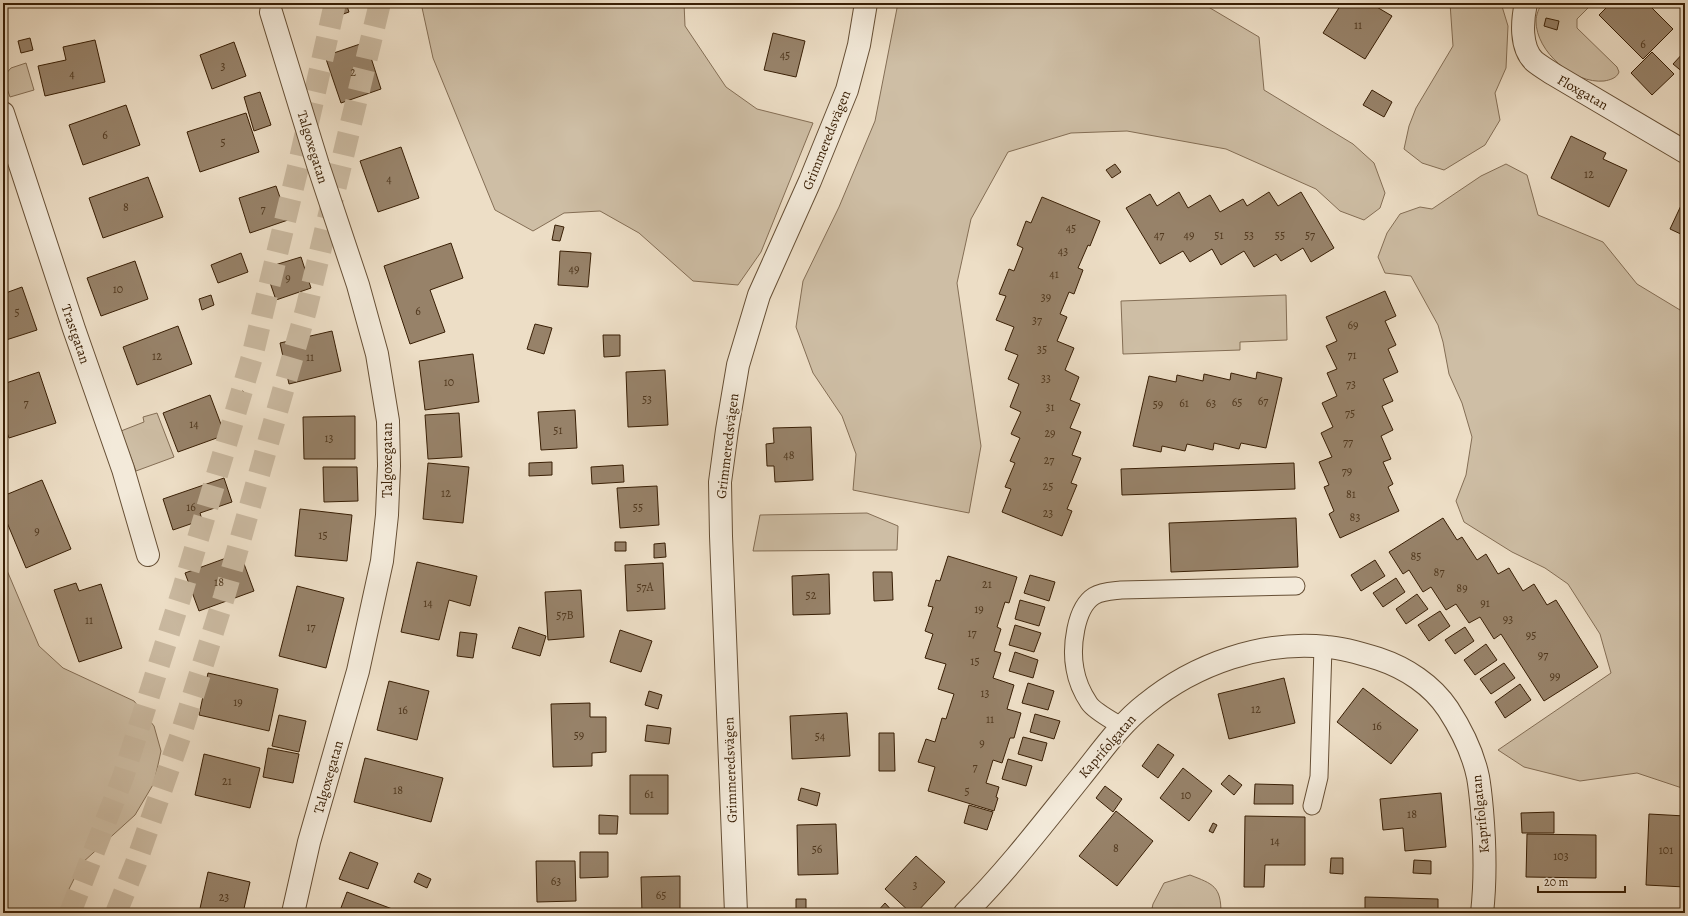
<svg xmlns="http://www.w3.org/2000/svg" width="1688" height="916" font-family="Alegreya,serif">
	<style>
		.green { fill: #cebea5; stroke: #846e55 }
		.building { fill: #978269; stroke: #391f05 }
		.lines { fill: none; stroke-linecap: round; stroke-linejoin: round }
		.trunk-tunnel { stroke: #c9b89f; stroke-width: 22; stroke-dasharray: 22 11; stroke-linecap: butt }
		.service-casing { stroke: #664f35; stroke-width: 19 }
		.minor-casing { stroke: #664f35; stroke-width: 24 }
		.tertiary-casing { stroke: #664f35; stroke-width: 24 }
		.service { stroke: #f3eada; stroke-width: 17 }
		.minor { stroke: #f3eada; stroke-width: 22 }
		.tertiary { stroke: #f3eada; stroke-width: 22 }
		.labels { text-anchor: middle; stroke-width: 4; stroke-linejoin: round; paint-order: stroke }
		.number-label { font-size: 12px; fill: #50381e }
		.street-label { font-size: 14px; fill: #391f05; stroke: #f3eada }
	</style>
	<rect width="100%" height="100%" fill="#eddec6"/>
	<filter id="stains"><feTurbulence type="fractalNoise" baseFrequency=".005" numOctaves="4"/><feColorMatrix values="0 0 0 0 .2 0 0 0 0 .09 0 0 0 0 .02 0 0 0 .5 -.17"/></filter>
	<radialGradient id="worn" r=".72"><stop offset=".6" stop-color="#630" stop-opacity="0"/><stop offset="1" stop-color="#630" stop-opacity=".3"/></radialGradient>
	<path class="green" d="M421 3H684L685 26 726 87 757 109 813 123 761 252 738 285 693 281 639 233 600 211 564 213 533 231 495 210 433 58Z
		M898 3H1205V5L1259 37 1264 90 1353 144 1374 163 1385 193 1380 208 1364 220 1340 211 1316 189 1226 149 1127 131 1071 133 1008 152 971 219 957 283 981 446 969 513 853 490 856 454 842 416 813 373 796 327 803 281 839 207 875 121Z
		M1450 3H1501L1508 26 1506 68 1495 93 1500 120 1485 145 1444 170 1422 163 1404 149 1409 126 1416 108 1453 46Z
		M1542 3H1593L1577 19V28L1617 67 1619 72C1617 78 1610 80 1604 81 1574 84 1536 52 1536 21 1536 15 1539 8 1542 3Z
		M26 63 34 90 10 97 3 77 11 68Z
		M1506 164 1527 175 1538 215 1603 242 1637 284 1685 313V789L1637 773 1580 781 1524 767 1498 750 1611 673 1600 634 1568 584 1545 568 1512 552 1464 522 1456 501 1466 475 1472 437 1462 403 1449 374 1443 342 1438 325 1411 276 1385 273 1378 257 1387 233 1400 214 1420 207 1432 209 1481 176Z
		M1286 295 1287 340 1240 342V350L1123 354 1121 301Z
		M157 413 174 457 136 471 121 431 144 422 143 417Z
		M867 513 898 526 897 550 753 551 760 515Z
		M3 561 39 646 63 668 134 701 154 726 161 751 154 783 135 815 82 863 69 889 68 911 72 913H3Z
		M1190 875C1213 884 1221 886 1221 913H1151L1153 904 1164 883Z"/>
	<path class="building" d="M335 3H346L349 12 329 19 324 7Z
		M1342 3H1370L1392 16 1365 59 1323 33Z
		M1611 3H1647L1673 29 1643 59 1599 15Z
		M1546 18 1559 21 1557 30 1544 26Z
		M773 33 805 41 796 77 764 70Z
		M30 38 33 50 21 53 18 41Z
		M95 40 105 82 45 96 38 66 66 60 63 47Z
		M234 42 246 76 212 89 200 55Z
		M366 42 381 89 341 103 325 56Z
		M1685 51V74L1673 64Z
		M1652 52 1674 74 1652 95 1631 73Z
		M1372 90 1392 102 1384 117 1363 105Z
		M260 92 271 125 254 131 244 97Z
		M126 105 140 145 83 165 69 125Z
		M246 113 259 152 200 172 187 132Z
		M1571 136 1606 153 1603 159 1627 170 1609 207 1551 178Z
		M401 147 419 198 378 212 360 161Z
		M1115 164 1121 172 1112 178 1106 170Z
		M148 177 163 217 103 238 89 198Z
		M276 186 288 220 250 233 239 198Z
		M1179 192 1188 208 1210 195 1220 212 1243 199 1247 206 1269 192 1278 206 1301 192 1334 248 1311 262 1303 248 1281 261 1276 254 1254 267 1244 251 1221 265 1212 249 1190 262 1183 251 1160 264 1126 208 1150 194 1157 206Z
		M1042 197 1100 221 1090 246 1088 245 1078 268 1083 270 1074 294 1069 292 1060 314 1067 317 1057 341 1074 348 1065 370 1079 377 1070 400 1080 404 1070 428 1081 432 1072 455 1081 458 1071 483 1077 485 1067 509 1072 511 1062 536 1002 512 1011 489 1005 487 1015 463 1010 461 1020 438 1011 434 1021 412 1010 407 1019 384 1008 379 1018 355 1005 350 1014 327 996 320 1006 296 999 294 1009 269 1014 271 1023 248 1017 245 1026 221 1031 223Z
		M1685 197V236L1670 229Z
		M555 225 564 227 560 241 552 240Z
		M451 243 463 278 430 290 445 332 410 344 384 266Z
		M560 251 591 253 588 287 558 285Z
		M241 253 248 272 218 283 211 265Z
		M301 257 311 288 276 300 265 268Z
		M135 261 148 299 101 316 87 278Z
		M22 287 37 330 3 341V294Z
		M1385 291 1396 316 1385 321 1396 345 1388 349 1398 372 1383 379 1393 401 1382 406 1393 430 1381 436 1391 459 1383 462 1393 484 1388 487 1399 511 1340 538 1329 514 1334 511 1324 487 1329 485 1319 462 1332 457 1321 433 1333 427 1322 403 1337 396 1327 373 1337 369 1326 346 1337 341 1326 317Z
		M211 295 214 305 202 310 199 299Z
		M535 324 552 328 544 354 527 349Z
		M178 326 192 364 137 385 123 347Z
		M332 331 341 371 289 384 280 343Z
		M603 335H620V356L604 357Z
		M473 354 479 402 425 410 419 361Z
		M665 370 668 425 628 427 626 372Z
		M39 372 56 423 9 438 3 422V384Z
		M1257 372 1282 378 1266 448 1241 443 1239 449 1214 443 1213 450 1187 444 1185 451 1162 446 1161 452 1133 446 1149 376 1176 382 1177 375 1203 381 1204 374 1230 380 1231 373 1256 379Z
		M243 391 248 405 237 409 232 395Z
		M210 395 225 435 178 452 163 413Z
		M575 410 577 448 541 450 538 412Z
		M459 413 462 457 428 459 425 415Z
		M355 416V459H304L303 417Z
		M811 427 813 480 775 482 774 466H767L766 444 774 443 773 428Z
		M552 462V475L529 476V463Z
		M428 463 469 467 463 523 423 519Z
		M1294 463 1295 489 1122 495 1121 469Z
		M623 465 624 482 592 484 591 467Z
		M323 467H357L358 501 324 502Z
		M224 478 232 502 200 513 202 520 173 530 163 499Z
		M42 480 71 549 26 568 3 513V496Z
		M657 486 659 525 620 528 617 488Z
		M300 509 352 515 347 561 295 556Z
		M1296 518 1298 567 1171 572 1169 523Z
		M1443 518 1457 540 1462 537 1477 560 1486 554 1498 574 1509 568 1523 591 1534 584 1547 605 1556 600 1598 667 1544 701 1501 634 1494 639 1480 617 1469 623 1456 604 1446 610 1431 587 1423 592 1409 570 1403 574 1389 552Z
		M615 542H626V551H615Z
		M665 543 666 557 654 558V544Z
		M240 553 254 591 199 611 185 573Z
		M948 556 1017 577 1009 603 1005 602 997 627 1001 629 994 651 1001 653 993 678 1014 685 1007 709 1021 713 1014 738H1010L1002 763 993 760 986 783 999 787 996 797 998 798 994 811 928 791 935 767 918 762 926 739 935 742 942 718 946 719 954 694 938 689 946 664 925 658 933 634 925 631 933 607 928 606 936 580 940 581Z
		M1375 560 1385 576 1361 591 1351 575Z
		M417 562 477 576 470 606 449 600 439 640 401 632Z
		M663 563 665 609 627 611 625 565Z
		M873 572H892L893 600 874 601Z
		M829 574 830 614 793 615 792 576Z
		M1030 575 1055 582 1049 601 1024 593Z
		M1396 578 1405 592 1383 607 1373 593Z
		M76 583 79 591 101 584 122 648 79 662 54 590Z
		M297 586 344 598 326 668 279 656Z
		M581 590 584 637 548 640 545 592Z
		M1417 594 1428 609 1406 624 1396 609Z
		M1020 600 1045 607 1039 626 1015 619Z
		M1440 611 1450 626 1429 641 1418 625Z
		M1015 625 1041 633 1034 652 1009 645Z
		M519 627 546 636 540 656 512 648Z
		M1465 627 1474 641 1455 654 1445 640Z
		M620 630 652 641 641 672 610 662Z
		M460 632 477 634 473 658 457 656Z
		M1486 644 1497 660 1475 675 1464 660Z
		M1015 652 1038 660 1033 678 1009 671Z
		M1504 663 1515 678 1491 694 1480 679Z
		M208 673 278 689 269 731 199 715Z
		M1284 678 1295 723 1229 739 1218 694Z
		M389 681 429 691 417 740 377 730Z
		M1028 683 1054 691 1048 710 1022 703Z
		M1520 684 1531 700 1505 718 1495 702Z
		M1363 688 1418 730 1391 764 1337 722Z
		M649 691 662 695 658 709 645 705Z
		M590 703V717H606V752L592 753V766L553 767 551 704Z
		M847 713 850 756 792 759 790 716Z
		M1035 714 1060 721 1054 739 1030 732Z
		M279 715 306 721 299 752 272 746Z
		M647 725 671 728 669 744 645 741Z
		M879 733H894L895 771H879Z
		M1023 737 1047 743 1042 761 1018 754Z
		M1158 744 1174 755 1158 778 1142 766Z
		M268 748 299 754 293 783 263 777Z
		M204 754 260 768 250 808 195 795Z
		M365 758 443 778 431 822 354 802Z
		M1008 759 1032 766 1026 786 1002 779Z
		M1183 768 1212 791 1189 821 1160 798Z
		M630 775H668V814H630Z
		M1229 775 1242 785 1234 795 1221 784Z
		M1255 784 1293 785V804H1254Z
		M1105 786 1122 799 1113 812 1096 798Z
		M801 788 820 793 817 806 798 800Z
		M1441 793 1446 847 1405 851 1403 828 1383 830 1380 799Z
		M969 805 993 812 987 830 964 823Z
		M1116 811 1153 841 1117 886 1079 856Z
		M1554 812V833H1522L1521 813Z
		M1649 814 1685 816V887L1646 885Z
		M599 815 618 816 617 834H599Z
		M1245 816 1305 817V865H1265L1264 887H1244Z
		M1213 823 1217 825 1213 833 1209 831Z
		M836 824 838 874 798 875 797 825Z
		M1527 834 1596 835V878L1526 877Z
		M350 852 378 863 368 889 339 879Z
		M580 852H608V877L580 878Z
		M916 856 945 882 916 913H911L885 889Z
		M1331 858H1343V874L1330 873Z
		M1414 860 1431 861V874L1413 873Z
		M536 861H575L576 901 537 902Z
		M208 872 250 882 243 913H199Z
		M418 873 431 879 427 888 414 882Z
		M680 876V913H642L641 877Z
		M347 892 403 913H339Z
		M1365 897 1438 899V913H1365Z
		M796 899H806V910H796Z
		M885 903 894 913H876Z"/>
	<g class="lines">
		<path class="trunk-tunnel" d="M70 913 123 777 183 589 252 357 299 163 335 3
			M116 913 136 863 181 734 224 597 306 310 380 3"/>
		<defs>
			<path id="service" d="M1121 726C1113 721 1094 711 1089 703 1083 694 1077 681 1075 669 1071 648 1075 608 1094 596 1102 591 1112 591 1121 590L1296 586
				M1312 806 1319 777 1323 647"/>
			<path id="minor" d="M1526 3C1522 21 1520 47 1534 61 1540 66 1547 70 1553 74L1685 152
				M271 12 318 165 358 285 377 354 388 421 389 466 387 515 382 561 358 671 309 842 293 913
				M3 113 74 329 123 469 148 555
				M965 913C1007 871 1043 824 1080 778 1101 752 1120 724 1146 704 1195 664 1263 640 1327 647 1344 648 1363 654 1379 659 1406 668 1432 685 1448 709 1461 729 1473 753 1478 777 1480 788 1481 799 1482 810 1485 845 1486 878 1482 913"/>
			<path id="tertiary" d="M736 913 721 536 720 482 727 430 738 365 759 295 810 181 847 90 859 45 866 3"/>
		</defs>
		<use href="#service" class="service-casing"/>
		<use href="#minor" class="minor-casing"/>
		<use href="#tertiary" class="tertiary-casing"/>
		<use href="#service" class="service"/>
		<use href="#minor" class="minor"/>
		<use href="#tertiary" class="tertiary"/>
	</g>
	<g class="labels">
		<g class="number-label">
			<text x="1358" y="29">11</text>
			<text x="1643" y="48">6</text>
			<text x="785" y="59">45</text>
			<text x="223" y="70">3</text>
			<text x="353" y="76">2</text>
			<text x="72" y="78">4</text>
			<text x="105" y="139">6</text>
			<text x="223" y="146">5</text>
			<text x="1589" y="178">12</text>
			<text x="389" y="183">4</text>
			<text x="126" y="211">8</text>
			<text x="263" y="213">7</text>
			<text x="1071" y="232">45</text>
			<text x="1159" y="239">47</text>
			<text x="1189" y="239">49</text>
			<text x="1219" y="239">51</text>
			<text x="1249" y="239">53</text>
			<text x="1280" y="239">55</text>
			<text x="1310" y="239">57</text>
			<text x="1063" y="255">43</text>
			<text x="574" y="273">49</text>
			<text x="1054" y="278">41</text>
			<text x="288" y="282">9</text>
			<text x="118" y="293">10</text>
			<text x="1046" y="301">39</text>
			<text x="418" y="315">6</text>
			<text x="17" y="316">5</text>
			<text x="1037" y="324">37</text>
			<text x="1353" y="329">69</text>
			<text x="1042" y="353">35</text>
			<text x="1352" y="359">71</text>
			<text x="157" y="360">12</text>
			<text x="310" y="361">11</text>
			<text x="1046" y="382">33</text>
			<text x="449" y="386">10</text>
			<text x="1351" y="388">73</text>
			<text x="647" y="403">53</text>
			<text x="1263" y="405">67</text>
			<text x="1237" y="406">65</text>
			<text x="26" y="407">7</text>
			<text x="1184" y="407">61</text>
			<text x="1211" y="407">63</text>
			<text x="1158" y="408">59</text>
			<text x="1050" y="411">31</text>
			<text x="1350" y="417">75</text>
			<text x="194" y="428">14</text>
			<text x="558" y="434">51</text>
			<text x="1050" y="437">29</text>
			<text x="329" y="442">13</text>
			<text x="1348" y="446">77</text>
			<text x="789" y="459">48</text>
			<text x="1049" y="464">27</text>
			<text x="1347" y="475">79</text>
			<text x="1048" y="490">25</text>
			<text x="446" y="497">12</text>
			<text x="1351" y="498">81</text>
			<text x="191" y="511">16</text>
			<text x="638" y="511">55</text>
			<text x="1048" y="517">23</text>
			<text x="1355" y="521">83</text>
			<text x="37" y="535">9</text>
			<text x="323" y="539">15</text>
			<text x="1416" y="560">85</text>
			<text x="1439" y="576">87</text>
			<text x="219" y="586">18</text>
			<text x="987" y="588">21</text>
			<text x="645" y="591">57A</text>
			<text x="1462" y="592">89</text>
			<text x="811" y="599">52</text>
			<text x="428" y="607">14</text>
			<text x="1485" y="607">91</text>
			<text x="979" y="613">19</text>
			<text x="565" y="619">57B</text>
			<text x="1508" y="623">93</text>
			<text x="89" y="624">11</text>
			<text x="311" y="631">17</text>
			<text x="972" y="637">17</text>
			<text x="1531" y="639">95</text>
			<text x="1543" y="659">97</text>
			<text x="975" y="665">15</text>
			<text x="1555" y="680">99</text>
			<text x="985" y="697">13</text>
			<text x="238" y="706">19</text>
			<text x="1256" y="713">12</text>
			<text x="403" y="714">16</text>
			<text x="990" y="723">11</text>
			<text x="1377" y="730">16</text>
			<text x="579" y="739">59</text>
			<text x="820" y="740">54</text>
			<text x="982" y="747">9</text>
			<text x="975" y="771">7</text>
			<text x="227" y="785">21</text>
			<text x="398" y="794">18</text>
			<text x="967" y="795">5</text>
			<text x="649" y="798">61</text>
			<text x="1186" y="799">10</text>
			<text x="1412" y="818">18</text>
			<text x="1275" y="845">14</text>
			<text x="1116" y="852">8</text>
			<text x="817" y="853">56</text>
			<text x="1666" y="854">101</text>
			<text x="1561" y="860">103</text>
			<text x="556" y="885">63</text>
			<text x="915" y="889">3</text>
			<text x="661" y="899">65</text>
			<text x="224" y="901">23</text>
		</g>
		<g class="street-label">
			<text transform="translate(1583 92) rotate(30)" y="5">Floxgatan</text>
			<text transform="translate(826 140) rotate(-68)" y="5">Grimmeredsvägen</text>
			<text transform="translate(313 147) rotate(73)" y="5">Talgoxegatan</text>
			<text transform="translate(76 334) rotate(71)" y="5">Trastgatan</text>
			<text transform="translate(727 446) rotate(-83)" y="5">Grimmeredsvägen</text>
			<text transform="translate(387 460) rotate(-90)" y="5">Talgoxegatan</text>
			<text transform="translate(1107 746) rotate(-49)" y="5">Kaprifolgatan</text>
			<text transform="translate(730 770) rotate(-92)" y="5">Grimmeredsvägen</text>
			<text transform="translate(328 777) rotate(-74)" y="5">Talgoxegatan</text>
			<text transform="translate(1480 814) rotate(-96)" y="5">Kaprifolgatan</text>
		</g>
	</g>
	<rect width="1688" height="916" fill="none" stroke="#eddec6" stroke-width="16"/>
	<rect x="4" y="4" width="1680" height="908" fill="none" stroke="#391f05" stroke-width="2"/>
	<rect x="8" y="8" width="1672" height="900" fill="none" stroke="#391f05"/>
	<path d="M1538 886v6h87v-6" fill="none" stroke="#391f05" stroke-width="2"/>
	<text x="1544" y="886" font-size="12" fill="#391f05" stroke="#f3eada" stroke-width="3" paint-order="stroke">20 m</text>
	<rect width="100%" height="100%" filter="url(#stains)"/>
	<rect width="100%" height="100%" fill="url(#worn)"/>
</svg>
